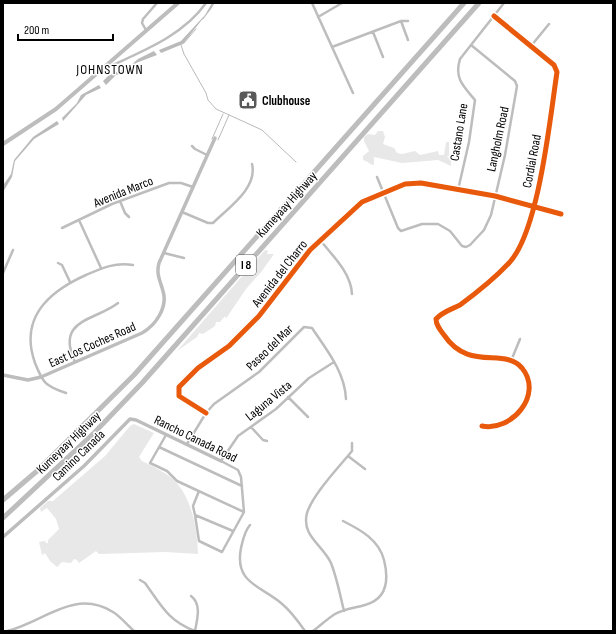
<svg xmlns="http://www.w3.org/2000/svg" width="616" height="634" font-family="'Sofia Sans Condensed',sans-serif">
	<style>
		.green { fill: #e8e8e8 }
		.water { fill: #bababa }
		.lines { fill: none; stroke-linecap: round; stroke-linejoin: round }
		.stream { stroke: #bababa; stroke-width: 1 }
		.minor { stroke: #bdbdbd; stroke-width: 2.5 }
		.tertiary { stroke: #bdbdbd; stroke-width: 3.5 }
		.primary { stroke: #bdbdbd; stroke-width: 4 }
		.motorway { stroke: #bdbdbd; stroke-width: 5 }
		.cycleway-casing { stroke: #fff; stroke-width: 8 }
		.cycleway { stroke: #e8590c; stroke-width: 5 }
		.labels { text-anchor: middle; stroke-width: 3; stroke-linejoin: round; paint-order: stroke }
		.shield { fill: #fff; stroke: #4c4c4c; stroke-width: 1 }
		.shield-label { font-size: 12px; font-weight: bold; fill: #000 }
		.poi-label { font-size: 13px; font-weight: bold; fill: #000; stroke: #fff; text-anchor: start }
		.street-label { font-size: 13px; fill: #000; stroke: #fff }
		.neighbourhood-label { font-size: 14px; letter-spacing: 1px; fill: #000; stroke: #fff }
	</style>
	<rect width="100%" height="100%" fill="#fff"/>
	<path class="green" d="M378 131H383L385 137 383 144 394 148 397 153 402 154 415 151 420 155 438 151 439 155H444L446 142H449V155L447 157 451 159V166L438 160 402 163 374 157V165L370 164 368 162 363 160V156L369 151 364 141V137L368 134 375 135Z
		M265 250 268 251 267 254H274L262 271 246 289 227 317 225 318V316L220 322H216L215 326 203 334 199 333 197 337 177 351Z
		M134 424 154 433 139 457 142 461C150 465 159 469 166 474 191 489 197 527 198 554L166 552 99 554 96 551 79 563 77 560 74 559 71 563 62 562 57 567 50 561 45 553 42 555 39 542 45 541 46 543H48V540L59 529 56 519 47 508 41 512 40 508 48 501H53L105 456 130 426Z"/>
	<path class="water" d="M212 3H215L183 44 161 53 159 50 181 41 205 15Z
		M154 51 157 55 136 63 130 71 116 75 106 85 103 81 108 76 130 66 138 59Z
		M99 85 101 88 86 95 63 121 62 118 77 103 81 95Z
		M57 121 59 124 34 139 15 161 12 177 3 192 4 184 11 174 14 160 33 137Z"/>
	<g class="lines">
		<path class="stream" d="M203 19 212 7
			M184 43 196 29
			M181 45 184 54 206 93 208 100 216 109 262 130 296 162
			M212 139 223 114
			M218 140 229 115"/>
		<path class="minor" d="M312 3 353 93
			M318 17 342 3
			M401 21 408 40
			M146 30 142 23 143 19 157 3
			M373 32 383 57
			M531 46 549 24
			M332 47 401 21H408
			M104 69C140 52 182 37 206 3
			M192 146 195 149 207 155
			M377 177 398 228 401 231 422 224H438L450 231 462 246 466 247 470 245 484 230 491 215 505 155 517 86 515 81 471 45
			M458 190 469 142 475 100C463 86 454 78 460 59L504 3
			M120 201 125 213 129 217
			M182 212 208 223H213C228 208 258 188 252 164
			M79 220 101 268
			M62 228 112 204 169 183H181L193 187
			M320 240C333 256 351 273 352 294
			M164 253 184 258
			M58 263 62 265 70 282
			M3 273 13 250
			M511 361 520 339
			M75 362C55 319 95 321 118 303
			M66 393C45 386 43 383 35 363 19 318 48 292 86 275 102 268 115 262 133 265
			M288 397 308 417
			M206 413 179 396V387L198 368 229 346 259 316 310 250 362 202 405 184 421 183 495 196 561 214
			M482 426C511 432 544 395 522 368 504 347 469 372 444 335 440 330 436 325 436 319 442 312 452 309 460 305 475 294 496 277 509 263 539 231 550 118 557 72L554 65 494 16
			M251 427 263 440 267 441
			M166 435 150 463 167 471 177 481 244 512
			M187 444 206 413 214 404 259 372 304 327 312 328C326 349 345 372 346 399
			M159 447 242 486
			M348 456 365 469
			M199 491 193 506 195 515 233 531
			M195 515 199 541 222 552 244 512 241 477 238 470 221 461 238 436 276 409 309 378 334 362
			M250 525C244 532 243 540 241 548 234 583 261 586 281 603 291 611 298 621 305 631
			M140 580 145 583C161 605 168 621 195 631
			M191 596C202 604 197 620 195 631
			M344 611C340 595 337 578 331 563 323 545 301 536 307 513 313 494 339 467 352 451V443
			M7 631C44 622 74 588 113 612 121 617 127 625 134 631
			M313 631C320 626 327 619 335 614 344 609 355 608 365 605 387 599 389 580 384 560 379 540 361 530 343 521"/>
		<path class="tertiary" d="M3 375 28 380 41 377 142 333C156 325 168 307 163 291 160 280 156 274 159 263L215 138
			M3 537 84 466 130 419 136 420 221 461"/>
		<path class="primary" d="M3 144 56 109 178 3"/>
		<path class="motorway" d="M3 500 37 471 134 375 464 3
			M3 518 94 433 142 383 479 3"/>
		<defs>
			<path id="cycleway" d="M206 413 179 396V387L198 368 229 346 259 316 310 250 362 202 405 184 421 183 495 196 561 214
				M482 426C511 432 544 395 522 368 504 347 469 372 444 335 440 330 436 325 436 319 442 312 452 309 460 305 475 294 496 277 509 263 539 231 550 118 557 72L554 65 494 16"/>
		</defs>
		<use href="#cycleway" class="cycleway-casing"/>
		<use href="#cycleway" class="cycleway"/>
	</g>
	<defs>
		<symbol id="civic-square" viewBox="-11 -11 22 22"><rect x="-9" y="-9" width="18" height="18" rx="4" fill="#595959" stroke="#fff"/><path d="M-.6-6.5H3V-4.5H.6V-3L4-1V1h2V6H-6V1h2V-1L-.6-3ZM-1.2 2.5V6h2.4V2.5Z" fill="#fff"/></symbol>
	</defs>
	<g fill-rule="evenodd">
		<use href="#civic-square" x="237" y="89" width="22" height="22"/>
	</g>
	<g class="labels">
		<rect class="shield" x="236" y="255" width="20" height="20" rx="3"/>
		<g class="shield-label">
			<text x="246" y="269">I 8</text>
		</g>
		<g class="poi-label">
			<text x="262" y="105">Clubhouse</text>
		</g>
		<g class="street-label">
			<text transform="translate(458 132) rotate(-81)" y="5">Castano Lane</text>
			<text transform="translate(497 139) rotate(-78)" y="5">Langholm Road</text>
			<text transform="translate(531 161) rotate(-79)" y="5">Cordial Road</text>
			<text transform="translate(123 191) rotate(-22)" y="5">Avenida Marco</text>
			<text transform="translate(286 204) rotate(-48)" y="5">Kumeyaay Highway</text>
			<text transform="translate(279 273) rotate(-52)" y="5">Avenida del Charro</text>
			<text transform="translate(92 344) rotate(-24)" y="5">East Los Coches Road</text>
			<text transform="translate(269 347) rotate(-44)" y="5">Paseo del Mar</text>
			<text transform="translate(268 400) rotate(-39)" y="5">Laguna Vista</text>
			<text transform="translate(196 438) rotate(26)" y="5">Rancho Canada Road</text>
			<text transform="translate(68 442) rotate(-44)" y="5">Kumeyaay Highway</text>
			<text transform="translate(78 455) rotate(-44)" y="5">Camino Canada</text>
		</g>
		<g class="neighbourhood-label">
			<text x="110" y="74">JOHNSTOWN</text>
		</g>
	</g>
	<rect width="616" height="634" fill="none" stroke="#000000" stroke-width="8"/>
	<path d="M18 34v6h95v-6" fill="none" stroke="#000000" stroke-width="2"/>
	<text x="24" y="34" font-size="12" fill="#000000" stroke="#ffffff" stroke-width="3" paint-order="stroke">200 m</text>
</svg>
